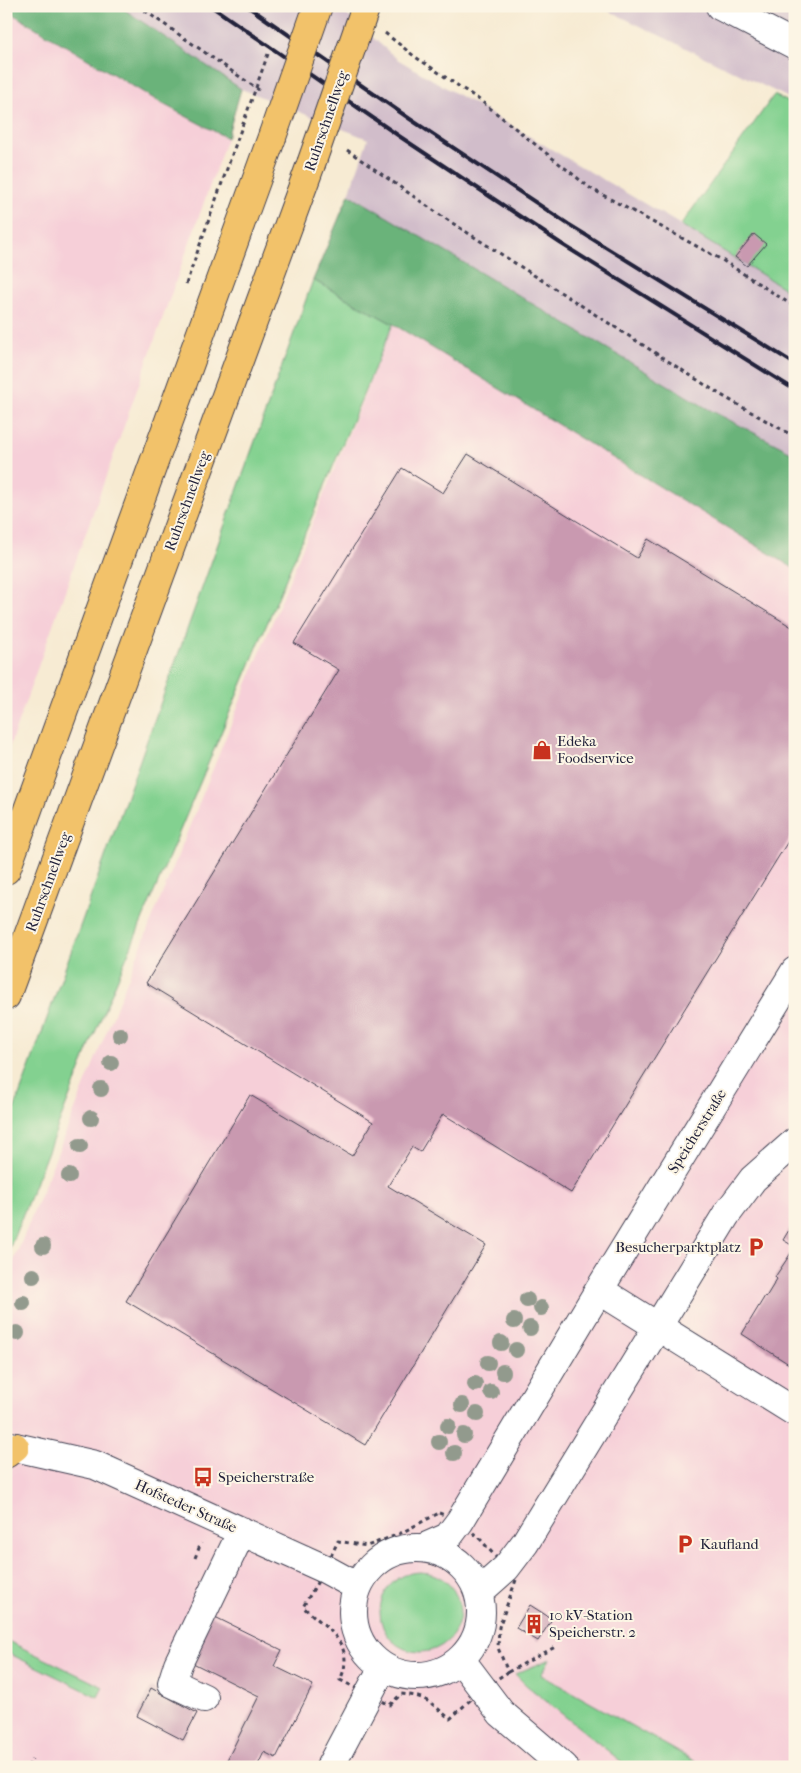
<svg xmlns="http://www.w3.org/2000/svg" width="801" height="1773" font-family="'IM FELL French Canon',serif">
	<style>
		.built { fill: #f6cfd8 }
		.industrial { fill: #d1bdca }
		.green { fill: #83d190; stroke: #527a66 }
		.forest { fill: #6ab37a; stroke: #466a5a }
		.building { fill: #c999b0 }
		.lines { fill: none; stroke-linecap: round; stroke-linejoin: round }
		.minor-casing { stroke: #424052; stroke-width: 30 }
		.highway-casing { stroke: #424052; stroke-width: 30 }
		.path { stroke: #424052; stroke-width: 3; stroke-dasharray: 4 4; stroke-linecap: butt }
		.minor { stroke: #fff; stroke-width: 28 }
		.highway { stroke: #f2c26a; stroke-width: 28 }
		.rail { stroke: #22223b; stroke-width: 4 }
		.highway-bridge-casing { stroke: #424052; stroke-width: 30; stroke-linecap: butt }
		.path-bridge { stroke: #424052; stroke-width: 3; stroke-dasharray: 4 4; stroke-linecap: butt }
		.highway-bridge { stroke: #f2c26a; stroke-width: 28 }
		.tree { fill: #929a8d }
		.labels { text-anchor: middle; stroke-width: 4; stroke-linejoin: round; paint-order: stroke }
		.street-label { font-size: 15px; fill: #22223b; stroke: #fcf5e5 }
		.poi-label { font-size: 15px; fill: #22223b; stroke: #fcf5e5; text-anchor: start }
	</style>
	<rect width="100%" height="100%" fill="#fcf5e5"/>
	<filter id="ink" filterUnits="userSpaceOnUse"><feTurbulence type="fractalNoise" baseFrequency=".02" numOctaves="2"/><feDisplacementMap in="SourceGraphic" scale="10" xChannelSelector="R" yChannelSelector="G"/><feConvolveMatrix kernelMatrix="1 2 1 2 8 2 1 2 1" color-interpolation-filters="sRGB"/></filter>
	<filter id="wash" filterUnits="userSpaceOnUse"><feTurbulence type="fractalNoise" baseFrequency=".0096" numOctaves="4" result="noise"/><feDisplacementMap in="SourceGraphic" scale="20" xChannelSelector="R" yChannelSelector="G"/><feGaussianBlur stdDeviation="1.12" result="paint"/><feColorMatrix in="noise" values="0 0 0 0 0 0 0 0 0 0 0 0 0 0 0 0 0 1.4 0 .05"/><feComposite in="paint" operator="in"/></filter>
	<g filter="url(#wash)">
		<rect width="100%" height="100%" fill="#f7ebd3"/>
		<path class="built" d="M6 10 161 103 227 138 6 756Z
			M393 324 795 569V1767H6V1280Z"/>
		<path class="industrial" d="M119 6H337L397 59 681 225 795 295V454L708 409 349 194 368 139 241 89Z
			M599 6H795V101Z"/>
		<path class="green" d="M774 95 795 105V295L681 225Z
			M313 280 393 324 94 1035 6 1257V1132Z
			M380 1612a40 40 0 1 1 80 0a40 40 0 1 1-80 0Z
			M6 1640 103 1687 98 1697 6 1652Z
			M550 1659 541 1675 705 1767H628L526 1685 515 1674Z"/>
		<path class="forest" d="M6 6H119L241 89 227 138 161 103 6 10Z
			M349 194 708 409 795 454V569L393 324 313 280Z"/>
		<g id="blocks">
			<path class="building" d="M754 234 766 244 747 266 735 257Z
				M468 454 637 558 648 539 795 629V830L571 1193 443 1114 420 1152 412 1147 388 1186 486 1245 365 1445 126 1301 250 1095 352 1156 373 1122 146 983 339 670 294 643 402 468 443 493Z
				M792 1225 795 1227V1247L783 1240Z
				M795 1247V1368L742 1334 765 1296 766 1297 777 1279 775 1277Z
				M530 1605 552 1619 538 1641 516 1628Z
				M211 1615 282 1650 274 1666 313 1685 276 1758 264 1752 257 1767H239L227 1760 259 1696 189 1661Z
				M151 1688 197 1713 183 1740 137 1716Z"/>
		</g>
	</g>
	<g filter="url(#ink)">
		<use href="#blocks" fill-opacity="0" stroke="#424052" stroke-width="1"/>
		<g class="lines">
			<defs>
				<path id="minor" d="M720 6 795 45
					M599 1290 795 1412
					M6 1445 95 1465 325 1569 358 1587
					M353 1612a64 64 0 1 1 128 0a64 64 0 1 1-128 0Z
					M423 1548 448 1537 460 1521 599 1290 795 971
					M479 1592 506 1568 525 1543 726 1215 753 1179 795 1142
					M461 1660 501 1713 564 1767
					M204 1698 172 1683 178 1664 242 1531
					M330 1767 383 1667"/>
				<path id="highway" d="M6 870 272 137
					M6 996 311 164
					M6 1454 15 1447"/>
			</defs>
			<use href="#minor" class="minor-casing"/>
			<use href="#highway" class="highway-casing"/>
			<path class="path" d="M138 6 259 90
				M385 33 414 56 481 101 590 188 722 260 795 307
				M347 150 443 217 721 395 795 437
				M186 284 245 118
				M439 1513 460 1521 481 1540 516 1580 499 1627 498 1648 508 1672 482 1689 450 1719C431 1703 426 1696 401 1694L390 1705 340 1680C357 1645 327 1628 303 1607L325 1569 338 1541 367 1546 399 1534Z
				M195 1558 201 1543
				M508 1672 555 1647
				M28 1767 32 1759"/>
			<use href="#minor" class="minor"/>
			<use href="#highway" class="highway"/>
			<path class="rail" d="M211 6 399 136 560 243 795 390
				M247 6 410 119 568 224 795 364"/>
			<defs>
				<path id="highway-bridge" d="M272 137 318 6
					M311 164 366 6"/>
			</defs>
			<use href="#highway-bridge" class="highway-bridge-casing"/>
			<path class="path-bridge" d="M245 118 268 54"/>
			<use href="#highway-bridge" class="highway-bridge"/>
		</g>
		<g class="tree">
			<circle cx="120" cy="1035" r="8"/>
			<circle cx="111" cy="1063" r="8"/>
			<circle cx="101" cy="1089" r="8"/>
			<circle cx="91" cy="1118" r="8"/>
			<circle cx="80" cy="1146" r="8"/>
			<circle cx="69" cy="1176" r="8"/>
			<circle cx="43" cy="1246" r="8"/>
			<circle cx="33" cy="1276" r="8"/>
			<circle cx="527" cy="1300" r="8"/>
			<circle cx="23" cy="1303" r="8"/>
			<circle cx="541" cy="1308" r="8"/>
			<circle cx="514" cy="1321" r="8"/>
			<circle cx="530" cy="1328" r="8"/>
			<circle cx="17" cy="1333" r="8"/>
			<circle cx="501" cy="1343" r="8"/>
			<circle cx="516" cy="1350" r="8"/>
			<circle cx="488" cy="1363" r="8"/>
			<circle cx="503" cy="1372" r="8"/>
			<circle cx="475" cy="1384" r="8"/>
			<circle cx="491" cy="1392" r="8"/>
			<circle cx="462" cy="1405" r="8"/>
			<circle cx="477" cy="1414" r="8"/>
			<circle cx="448" cy="1426" r="8"/>
			<circle cx="464" cy="1435" r="8"/>
			<circle cx="439" cy="1442" r="8"/>
			<circle cx="454" cy="1453" r="8"/>
		</g>
	</g>
	<defs>
		<symbol id="shop-bare" viewBox="-9 -9 18 18"><path d="M-5-2.5h2.3a2.7 3.5 0 0 1 5.4 0H5L5.5 6h-11ZM-1.5-2.5h3a1.5 2.3 0 0 0-3 0Z" fill="#c8321e" stroke="#fcf5e5" stroke-width="2.5" paint-order="stroke"/></symbol>
		<symbol id="parking-bare" viewBox="-9 -9 18 18"><path d="M-3.5-5.5H1a3.5 3.5 0 0 1 0 7H-1V5.5H-3.5ZM-1-3.4V-.6H.8a1.4 1.4 0 0 0 0-2.8Z" fill="#c8321e" stroke="#fcf5e5" stroke-width="2.5" paint-order="stroke"/></symbol>
		<symbol id="bus-bare" viewBox="-9 -9 18 18"><path d="M-5-6H5V4H4V6H2V4H-2V6H-4V4H-5ZM-3.5-4V0h7V-4ZM-3.5 1.2v1.5H-2V1.2ZM2 1.2v1.5H3.5V1.2Z" fill="#c8321e" stroke="#fcf5e5" stroke-width="2.5" paint-order="stroke"/></symbol>
		<symbol id="building-bare" viewBox="-9 -9 18 18"><path d="M-4-6H4V6H1V3H-1V6H-4ZM-2.5-4.3h1.7v1.8h-1.7ZM.8-4.3h1.7v1.8H.8ZM-2.5-1h1.7V.8h-1.7ZM.8-1h1.7V.8H.8Z" fill="#c8321e" stroke="#fcf5e5" stroke-width="2.5" paint-order="stroke"/></symbol>
	</defs>
	<g fill-rule="evenodd">
		<use href="#shop-bare" x="528" y="736" width="28" height="28"/>
		<use href="#parking-bare" x="742" y="1233" width="28" height="28"/>
		<use href="#bus-bare" x="189" y="1463" width="28" height="28"/>
		<use href="#parking-bare" x="671" y="1530" width="28" height="28"/>
		<use href="#building-bare" x="520" y="1610" width="28" height="28"/>
	</g>
	<g class="labels">
		<g class="street-label">
			<text transform="translate(326 121) rotate(-71)" y="5">Ruhrschnellweg</text>
			<text transform="translate(187 501) rotate(-70)" y="5">Ruhrschnellweg</text>
			<text transform="translate(48 882) rotate(-70)" y="5">Ruhrschnellweg</text>
			<text transform="translate(697 1131) rotate(-58)" y="5">Speicherstraße</text>
			<text transform="translate(186 1506) rotate(24)" y="5">Hofsteder Straße</text>
		</g>
		<g class="poi-label">
			<text x="557" y="746">Edeka<tspan x="557" dy="17">Foodservice</tspan></text>
			<text x="741" y="1252" text-anchor="end">Besucherparktplatz</text>
			<text x="218" y="1482">Speicherstraße</text>
			<text x="700" y="1549">Kaufland</text>
			<text x="549" y="1620">10 kV-Station<tspan x="549" dy="17">Speicherstr. 2</tspan></text>
		</g>
	</g>
	<rect width="801" height="1773" fill="none" stroke="#fcf5e5" stroke-width="25"/>
</svg>
